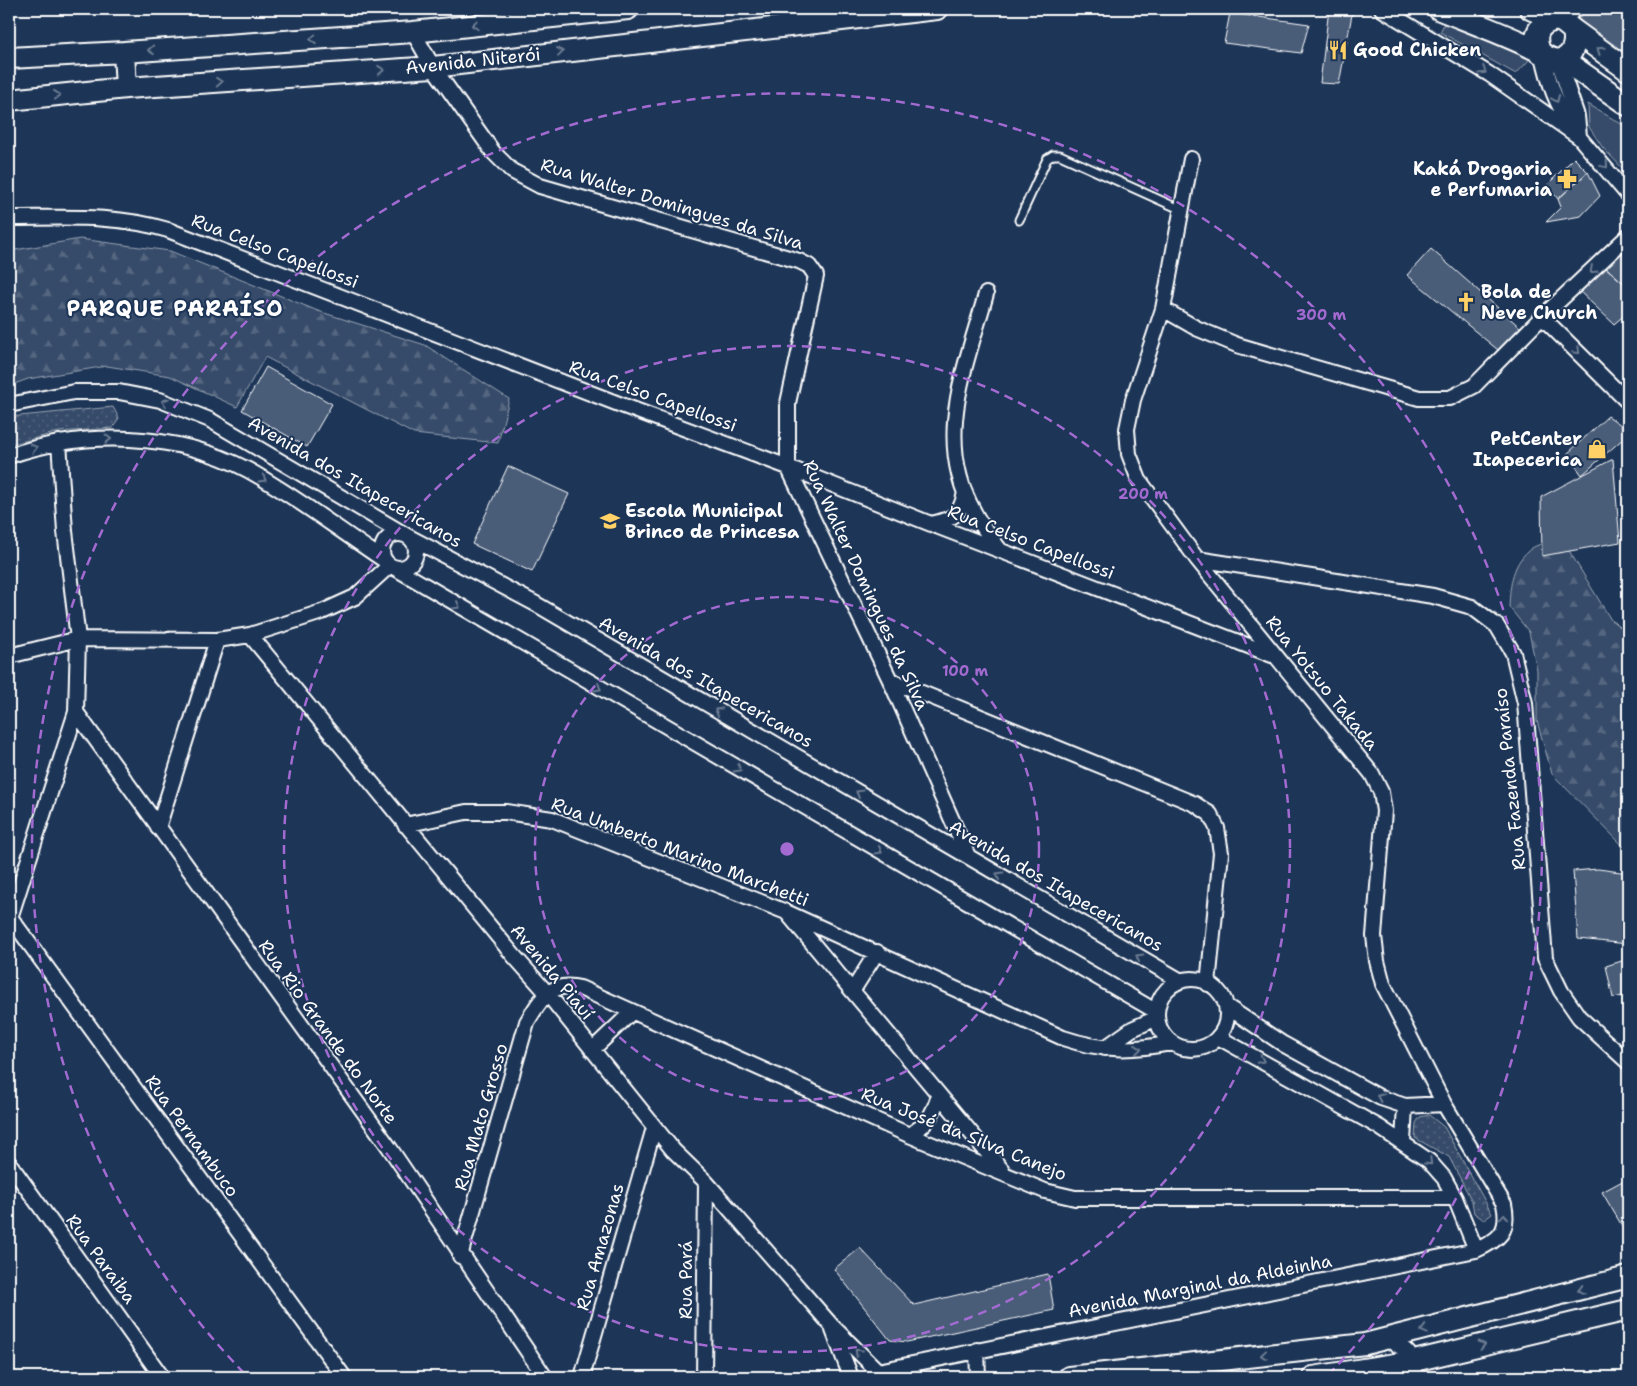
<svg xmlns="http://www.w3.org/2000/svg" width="1637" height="1386" font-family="'Shantell Sans',sans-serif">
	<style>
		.grass { fill: url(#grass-dots); stroke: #9aa5b4 }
		.forest { fill: url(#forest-firs); stroke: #9aa5b4 }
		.park { fill: #364b69; stroke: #9aa5b4 }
		.building { fill: #4a5d79; stroke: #fff }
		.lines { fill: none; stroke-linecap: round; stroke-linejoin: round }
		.lane-casing { stroke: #fff; stroke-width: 11 }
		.street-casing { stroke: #fff; stroke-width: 18 }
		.secondary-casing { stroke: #fff; stroke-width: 24 }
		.primary-casing { stroke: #fff; stroke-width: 25 }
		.lane { stroke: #1d3557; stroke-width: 7 }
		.street { stroke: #1d3557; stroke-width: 14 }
		.secondary { stroke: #1d3557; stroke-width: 20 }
		.primary { stroke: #1d3557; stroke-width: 21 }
		.oneway { stroke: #6c7c92 }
		.ring { fill: none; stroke: #a36bd2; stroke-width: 2.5; stroke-dasharray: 9 6 }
		.labels { text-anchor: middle; stroke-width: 4; stroke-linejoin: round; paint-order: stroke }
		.poi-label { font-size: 18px; font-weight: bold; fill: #fff; stroke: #1d3557; text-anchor: start }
		.street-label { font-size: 18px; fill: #fff; stroke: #1d3557 }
		.district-label { font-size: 22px; font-weight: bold; letter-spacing: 1px; fill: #fff; stroke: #1d3557 }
		.centre { fill: #a36bd2; stroke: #1d3557; stroke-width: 2.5 }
		.ring-label { font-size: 15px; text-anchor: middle; font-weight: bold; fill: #a36bd2; stroke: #1d3557; stroke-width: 4; stroke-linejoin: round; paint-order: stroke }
	</style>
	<defs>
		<pattern id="grass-dots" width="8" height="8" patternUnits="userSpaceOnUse" patternTransform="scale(1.25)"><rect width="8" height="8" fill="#364b69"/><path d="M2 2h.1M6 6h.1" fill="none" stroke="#546680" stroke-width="1.8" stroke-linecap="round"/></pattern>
		<pattern id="forest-firs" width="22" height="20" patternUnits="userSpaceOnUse" patternTransform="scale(1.25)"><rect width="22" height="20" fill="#364b69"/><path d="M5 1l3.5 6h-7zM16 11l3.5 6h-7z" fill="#546680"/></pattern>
	</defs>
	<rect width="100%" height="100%" fill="#1d3557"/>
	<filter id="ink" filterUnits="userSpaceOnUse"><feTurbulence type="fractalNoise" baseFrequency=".02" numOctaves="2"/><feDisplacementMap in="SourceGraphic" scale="10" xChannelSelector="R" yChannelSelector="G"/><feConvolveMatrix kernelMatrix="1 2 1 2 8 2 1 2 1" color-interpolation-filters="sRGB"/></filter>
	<g filter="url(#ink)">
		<path class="grass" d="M113 407 119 418 113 428 59 432 9 445V417Z
			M1429 1115 1444 1127 1492 1214 1484 1220 1474 1213 1472 1201 1449 1157 1415 1138 1416 1123 1420 1117Z"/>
		<path class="forest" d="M80 239 170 251 318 311 425 345 509 399 498 443 414 434 265 357 237 407 170 376 107 366 28 379 9 386V251Z
			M1562 539 1611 620 1628 633V851L1552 774 1537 721V670L1529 632 1509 607C1510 585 1512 562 1532 548 1540 543 1553 541 1562 539Z"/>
		<path class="park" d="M1445 22 1530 59 1516 74 1440 32Z
			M1588 104 1628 128V174L1603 148 1589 127Z"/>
		<path class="building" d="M1329 9H1353L1339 84 1320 83Z
			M1586 9H1628V64L1574 24Z
			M1230 13 1309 24 1301 53 1224 43Z
			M1574 158 1588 172 1558 199 1547 185Z
			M1588 172 1600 196 1581 216 1546 222 1561 207 1558 199Z
			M1431 249 1522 329 1498 350 1407 275Z
			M1625 249 1628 251V287L1603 265Z
			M1603 265 1628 287V312L1614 324 1577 289Z
			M266 367 332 404 307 447 242 410Z
			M1608 416 1621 425 1625 437 1582 475 1567 454Z
			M1613 459 1620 542 1542 556 1541 497Z
			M508 466 569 494 532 572 472 544Z
			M1598 869 1628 873V944L1578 939 1573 871Z
			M1628 959V995L1613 998 1606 966Z
			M1628 1178V1236L1602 1192Z
			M860 1248 914 1305 1048 1274 1054 1310 907 1342 890 1340 834 1269Z"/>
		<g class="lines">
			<defs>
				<path id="lane" d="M1019 220 1047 159 1053 155H1060L1182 210"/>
				<path id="street" d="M1382 9 1489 74 1579 137 1628 195
					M1563 22 1574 9
					M413 32 433 67 493 152 512 171 540 186 799 261 809 266 816 276 788 403V467L890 680 968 856
					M1543 55C1549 83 1556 105 1573 128
					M1558 60 1577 116 1579 136
					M9 218C63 218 116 214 168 230L624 406 788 467 931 524 1272 655
					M986 294C966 367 933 439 974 512 981 526 991 538 1000 550
					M1163 309 1196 328 1237 345 1419 398H1450L1474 386 1542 317 1628 236
					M1542 317 1628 402
					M9 405 74 392H119L160 400 210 420 409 537 536 604 1181 981
					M9 456C84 430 176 432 248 470 295 496 339 530 384 560
					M931 524C953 519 961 515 965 492
					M382 551a17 17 0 1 1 34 0a17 17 0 1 1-34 0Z
					M1197 559 1433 596 1472 607 1497 626 1513 653 1525 703 1545 958 1561 991 1579 1017 1628 1062
					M395 568 1157 1012
					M250 635 514 956 547 993 673 1150 706 1182 832 1326 884 1377
					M9 656 78 639 217 640 250 635 322 612 355 597 389 566
					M890 680 1195 804 1210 814 1217 828 1221 853 1208 984
					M76 712 389 1147 545 1377
					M405 825 466 812H506L552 819 786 912 1063 1038C1102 1051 1131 1051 1171 1043
					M158 828 217 640
					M788 914 1002 1170
					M10 917 344 1377
					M9 921 76 712 78 639 65 531 59 442
					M1157 1014a35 35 0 1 1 70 0a35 35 0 1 1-70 0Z
					M853 990 877 952
					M1226 1006 1283 1044 1381 1098 1405 1106 1444 1104
					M1218 1037 1379 1127 1429 1161 1444 1178 1455 1198 1476 1250
					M1105 1048 1132 1029 1157 1018
					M592 1050 632 1012
					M909 1135C927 1125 933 1115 939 1095
					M1403 1142 1405 1106
					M9 1163 162 1377
					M460 1256 527 1022C541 999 550 981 580 988L909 1135 1045 1191 1075 1198H1455
					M833 1330 851 1377
					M1387 1340C1408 1349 1414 1354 1414 1377
					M977 1350 978 1377
					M878 1371 1476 1250C1499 1240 1510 1232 1504 1204L1444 1104 1383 984 1377 961 1374 936 1384 811 1381 792 1372 774 1197 559 1139 480 1129 454 1127 429 1133 400 1163 309 1191 159
					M582 1377 654 1128
					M704 1377 706 1182"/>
				<path id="secondary" d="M124 52 126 88
					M9 58 124 52 413 32 628 9
					M9 100 126 88 433 67 937 9
					M1069 1377 1365 1344 1628 1277
					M1313 1377 1414 1361 1628 1310"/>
				<path id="primary" d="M1439 9C1471 22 1504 34 1535 49 1543 53 1547 60 1558 60 1573 59 1577 42 1573 30
					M1531 9 1563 22 1573 30 1628 70
					M1539 50C1533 34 1539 23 1556 20
					M1562 59 1628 105"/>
			</defs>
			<use href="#lane" class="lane-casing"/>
			<use href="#street" class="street-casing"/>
			<use href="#secondary" class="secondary-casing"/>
			<use href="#primary" class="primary-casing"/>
			<use href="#lane" class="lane"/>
			<use href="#street" class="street"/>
			<use href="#secondary" class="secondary"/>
			<use href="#primary" class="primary"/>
		</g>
		<defs><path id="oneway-chevron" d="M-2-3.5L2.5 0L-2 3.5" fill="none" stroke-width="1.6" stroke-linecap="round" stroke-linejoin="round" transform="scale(1.25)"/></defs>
		<g class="oneway">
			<use href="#oneway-chevron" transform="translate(475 25) rotate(174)"/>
			<use href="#oneway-chevron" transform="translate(313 39) rotate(176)"/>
			<use href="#oneway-chevron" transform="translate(151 50) rotate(176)"/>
			<use href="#oneway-chevron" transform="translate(1600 50) rotate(-145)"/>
			<use href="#oneway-chevron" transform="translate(560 52) rotate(-7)"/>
			<use href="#oneway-chevron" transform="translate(381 70) rotate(-4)"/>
			<use href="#oneway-chevron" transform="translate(1483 71) rotate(32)"/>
			<use href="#oneway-chevron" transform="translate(219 82) rotate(-4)"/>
			<use href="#oneway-chevron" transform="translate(57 95) rotate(-6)"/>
			<use href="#oneway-chevron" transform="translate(1556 99) rotate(67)"/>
			<use href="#oneway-chevron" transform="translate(1605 165) rotate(50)"/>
			<use href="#oneway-chevron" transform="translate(1593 270) rotate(137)"/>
			<use href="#oneway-chevron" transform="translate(1577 351) rotate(45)"/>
			<use href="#oneway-chevron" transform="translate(165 402) rotate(-162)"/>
			<use href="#oneway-chevron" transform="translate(108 439) rotate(1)"/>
			<use href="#oneway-chevron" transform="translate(34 448) rotate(-15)"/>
			<use href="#oneway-chevron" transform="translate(263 479) rotate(30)"/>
			<use href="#oneway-chevron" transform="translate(457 606) rotate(30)"/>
			<use href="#oneway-chevron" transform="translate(598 688) rotate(30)"/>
			<use href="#oneway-chevron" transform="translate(718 711) rotate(-150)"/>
			<use href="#oneway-chevron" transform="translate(738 769) rotate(30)"/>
			<use href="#oneway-chevron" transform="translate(859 793) rotate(-150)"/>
			<use href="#oneway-chevron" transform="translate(879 851) rotate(30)"/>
			<use href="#oneway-chevron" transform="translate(999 875) rotate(-150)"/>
			<use href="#oneway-chevron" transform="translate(1139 957) rotate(-150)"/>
			<use href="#oneway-chevron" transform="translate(1138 1049) rotate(-6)"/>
			<use href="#oneway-chevron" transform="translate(1261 1060) rotate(27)"/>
			<use href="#oneway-chevron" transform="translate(1380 1097) rotate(-156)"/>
			<use href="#oneway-chevron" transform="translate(1429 1162) rotate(44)"/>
			<use href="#oneway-chevron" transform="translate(1504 1217) rotate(-86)"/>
			<use href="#oneway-chevron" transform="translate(1581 1290) rotate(165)"/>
			<use href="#oneway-chevron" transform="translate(1424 1330) rotate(165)"/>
			<use href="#oneway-chevron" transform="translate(1482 1345) rotate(-13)"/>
			<use href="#oneway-chevron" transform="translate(858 1352) rotate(-136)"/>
			<use href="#oneway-chevron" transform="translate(1264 1355) rotate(174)"/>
		</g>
	</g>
	<g class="ring">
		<circle cx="787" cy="849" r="252"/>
		<circle cx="787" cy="849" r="503"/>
		<path d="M244 1373A755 755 0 1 1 1330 1373"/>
	</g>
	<defs>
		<symbol id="restaurant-bare" viewBox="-9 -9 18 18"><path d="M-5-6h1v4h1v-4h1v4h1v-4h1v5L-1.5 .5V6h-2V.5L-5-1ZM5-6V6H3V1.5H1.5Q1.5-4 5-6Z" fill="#ffd166" stroke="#1d3557" stroke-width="2.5" paint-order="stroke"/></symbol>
		<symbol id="pharmacy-bare" viewBox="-9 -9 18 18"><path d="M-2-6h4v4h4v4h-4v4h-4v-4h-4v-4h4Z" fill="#ffd166" stroke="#1d3557" stroke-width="2.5" paint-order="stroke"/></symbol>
		<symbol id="church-bare" viewBox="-9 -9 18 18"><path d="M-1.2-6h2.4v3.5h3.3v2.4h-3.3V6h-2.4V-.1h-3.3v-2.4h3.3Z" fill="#ffd166" stroke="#1d3557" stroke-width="2.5" paint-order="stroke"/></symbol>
		<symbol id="shop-bare" viewBox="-9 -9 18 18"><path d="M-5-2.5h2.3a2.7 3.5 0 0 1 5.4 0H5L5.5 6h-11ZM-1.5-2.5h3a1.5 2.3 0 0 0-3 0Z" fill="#ffd166" stroke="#1d3557" stroke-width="2.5" paint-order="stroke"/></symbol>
		<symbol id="school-bare" viewBox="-9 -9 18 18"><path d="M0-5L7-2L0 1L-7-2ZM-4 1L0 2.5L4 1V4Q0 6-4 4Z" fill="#ffd166" stroke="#1d3557" stroke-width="2.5" paint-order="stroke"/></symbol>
	</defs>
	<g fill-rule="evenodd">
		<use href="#restaurant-bare" x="1324" y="36" width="28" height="28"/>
		<use href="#pharmacy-bare" x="1553" y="165" width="28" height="28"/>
		<use href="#church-bare" x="1452" y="288" width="28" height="28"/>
		<use href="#shop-bare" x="1583" y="435" width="28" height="28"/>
		<use href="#school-bare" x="596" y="507" width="28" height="28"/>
	</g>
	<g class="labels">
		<g class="poi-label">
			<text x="1353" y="56">Good Chicken</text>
			<text x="1552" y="175" text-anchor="end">Kaká Drogaria<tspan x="1552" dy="21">e Perfumaria</tspan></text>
			<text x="1481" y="298">Bola de<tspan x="1481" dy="21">Neve Church</tspan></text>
			<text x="1582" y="445" text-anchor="end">PetCenter<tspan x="1582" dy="21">Itapecerica</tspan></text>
			<text x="625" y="517">Escola Municipal<tspan x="625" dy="21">Brinco de Princesa</tspan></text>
		</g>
		<g class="street-label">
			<text transform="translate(473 61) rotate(-6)" y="6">Avenida Niterói</text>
			<text transform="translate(672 204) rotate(17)" y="6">Rua Walter Domingues da Silva</text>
			<text transform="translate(275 251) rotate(21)" y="6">Rua Celso Capellossi</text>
			<text transform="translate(653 396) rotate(20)" y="6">Rua Celso Capellossi</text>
			<text transform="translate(355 482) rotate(30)" y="6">Avenida dos Itapecericanos</text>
			<text transform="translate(1031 542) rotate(21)" y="6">Rua Celso Capellossi</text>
			<text transform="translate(866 585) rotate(65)" y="6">Rua Walter Domingues da Silva</text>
			<text transform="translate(706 682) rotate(30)" y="6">Avenida dos Itapecericanos</text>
			<text transform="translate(1322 683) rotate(51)" y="6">Rua Yotsuo Takada</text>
			<text transform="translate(1510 779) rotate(-96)" y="6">Rua Fazenda Paraíso</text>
			<text transform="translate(680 852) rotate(21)" y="6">Rua Umberto Marino Marchetti</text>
			<text transform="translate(1056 886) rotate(30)" y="6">Avenida dos Itapecericanos</text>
			<text transform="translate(552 972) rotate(50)" y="6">Avenida Piauí</text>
			<text transform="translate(328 1032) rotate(54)" y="6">Rua Rio Grande do Norte</text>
			<text transform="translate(481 1117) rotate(-74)" y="6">Rua Mato Grosso</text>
			<text transform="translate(964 1134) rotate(22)" y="6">Rua José da Silva Canejo</text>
			<text transform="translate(192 1136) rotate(54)" y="6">Rua Pernambuco</text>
			<text transform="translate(600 1247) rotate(-74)" y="6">Rua Amazonas</text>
			<text transform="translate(101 1259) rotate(54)" y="6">Rua Paraiba</text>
			<text transform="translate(686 1280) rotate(-90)" y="6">Rua Pará</text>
			<text transform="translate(1200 1286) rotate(-11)" y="6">Avenida Marginal da Aldeinha</text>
		</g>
		<g class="district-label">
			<text x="175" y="316">PARQUE PARAÍSO</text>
		</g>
	</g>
	<circle cx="787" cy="849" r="8" class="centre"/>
	<g class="ring-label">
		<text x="1321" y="320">300 m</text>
		<text x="1143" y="499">200 m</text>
		<text x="965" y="676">100 m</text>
	</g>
	<rect width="1637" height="1386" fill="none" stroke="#1d3557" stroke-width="30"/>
	<rect x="15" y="15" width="1607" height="1356" fill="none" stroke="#fff" stroke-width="2" filter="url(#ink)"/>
</svg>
